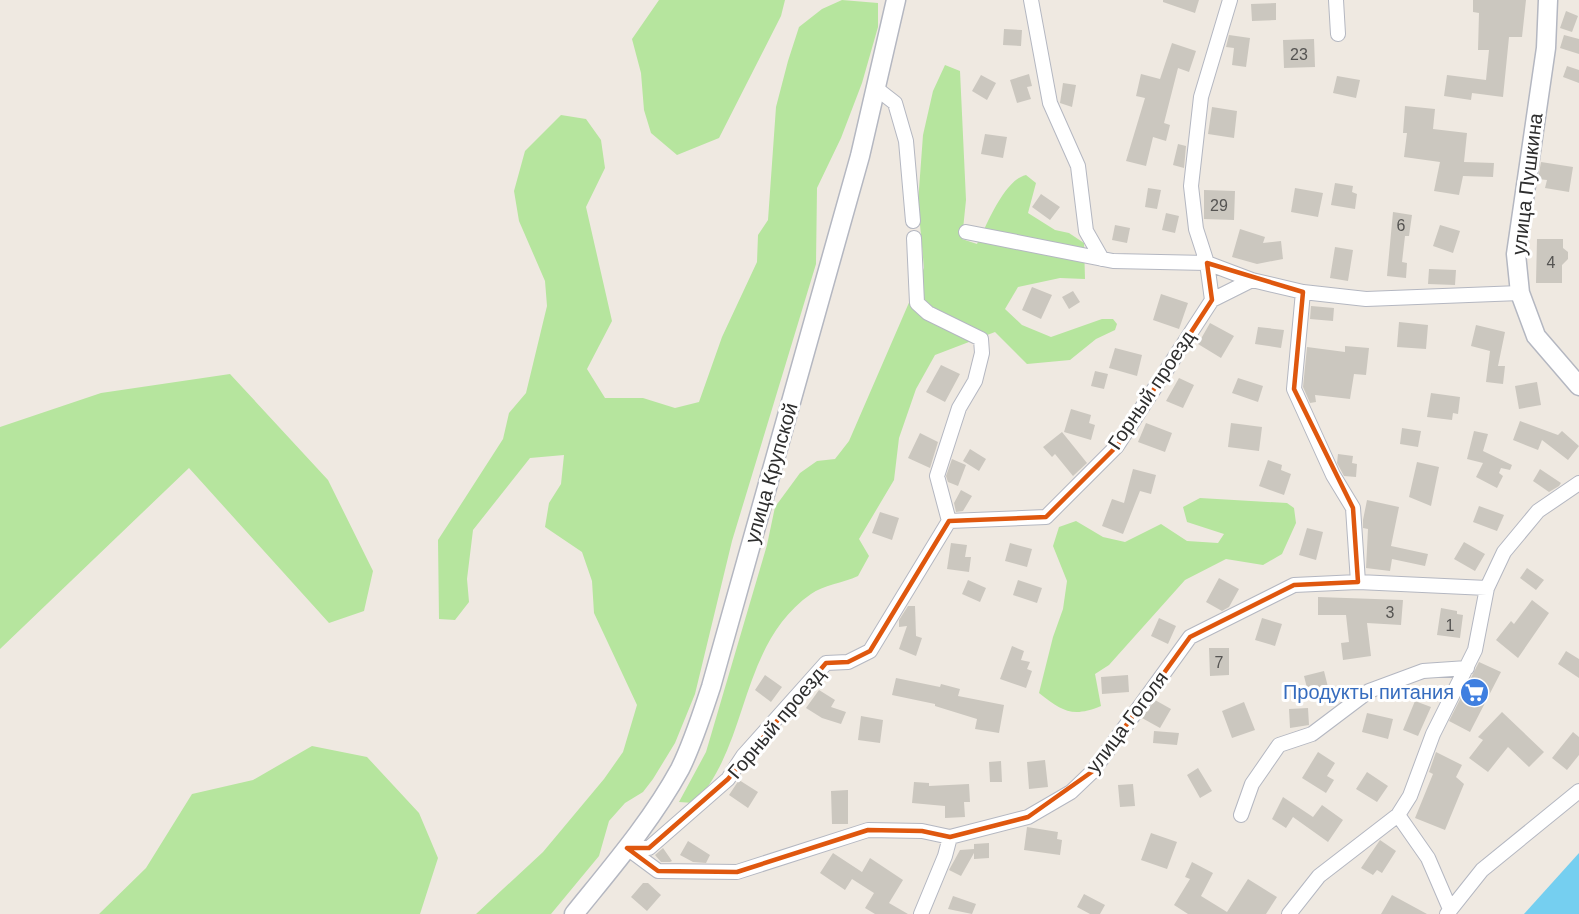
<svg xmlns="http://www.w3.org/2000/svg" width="1579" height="914" font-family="Arial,sans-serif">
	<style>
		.green { fill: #b6e59e }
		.water { fill: #75cff0 }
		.building { fill: #cbc7bf }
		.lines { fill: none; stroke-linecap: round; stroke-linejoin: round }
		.street-casing { stroke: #b4b7c1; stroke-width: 16 }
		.secondary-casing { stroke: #b4b7c1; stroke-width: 21 }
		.street { stroke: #fff; stroke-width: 14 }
		.secondary { stroke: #fff; stroke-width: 18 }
		.marked { fill: none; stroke: #df570e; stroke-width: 4.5; stroke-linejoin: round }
		.labels { text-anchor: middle; stroke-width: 6; stroke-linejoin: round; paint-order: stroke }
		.number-label { font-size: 16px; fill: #555452 }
		.street-label { font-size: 20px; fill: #2e2e2e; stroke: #fff }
		.shop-label { font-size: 20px; fill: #366cbe; stroke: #fff; text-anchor: end }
	</style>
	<rect width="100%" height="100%" fill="#efe9e1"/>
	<path class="green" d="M659 0H785L781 16 719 138 677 155 651 133 644 110 641 73 632 39Z
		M842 0 878 3V27L862 83 841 138 817 188 816 264 732 541 695 694 675 743 653 779 643 792 625 803 609 821 599 856 551 914H476L543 852 604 779 623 752 637 705 594 613 592 581 582 552 545 527 549 503 561 484 564 455 530 458 473 530 467 579 469 602 455 620 439 619 438 540 503 439 509 413 526 393 547 306 545 281 519 221 514 191 525 151 561 115 586 119 601 140 605 168 586 207 612 321 587 369 605 398H643L675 408 699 402 722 337 757 262 758 235 768 220 776 107 788 61 799 27 822 9Z
		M945 65 960 71 966 200 962 239 977 244C987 225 1004 180 1026 175L1036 183 1028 213 1055 230 1069 233 1084 243 1085 279 1060 278 1018 287 1005 309 1022 325 1051 337 1102 319H1113L1117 324 1115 330 1096 339 1070 360 1027 364 995 332 935 355 916 389 899 438 894 480 859 539 869 556 858 576C843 583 823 585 811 594 738 645 750 747 694 803L679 802 706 752 767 545 775 507 800 473 817 461 835 459 849 441 924 268 918 203 923 135 933 91Z
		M230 374 328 480 373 571 364 611 329 623 189 468 0 649V427L101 393Z
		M1200 498 1287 503 1294 508 1296 523 1282 554 1263 565 1226 559 1185 580 1109 665 1095 674 1101 706C1072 718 1062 711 1039 693L1053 637 1063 609 1067 581 1053 546 1059 527 1076 521 1103 537 1125 542 1161 524 1187 541 1218 543 1224 534 1187 522 1183 507Z
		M312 746 367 757 419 813 438 858 420 914H99L146 868 192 794 253 780Z"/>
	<path class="water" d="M1579 853V914H1524Z"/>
	<path class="building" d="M1163 0H1199L1195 13 1163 2Z
		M1473 0H1526L1522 37H1509L1503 97 1472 93 1471 100 1444 96 1447 75 1486 80 1489 50H1478L1479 13 1473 12Z
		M1276 3V20L1252 21 1251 4Z
		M1566 11 1578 16 1572 32 1560 28Z
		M1004 29 1022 30 1021 46 1003 45Z
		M1229 35 1250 38 1246 67 1232 65 1234 48 1226 47Z
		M1564 35 1579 39V54L1560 48Z
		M1314 39 1315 67 1284 68 1283 40Z
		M1172 43 1196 51 1189 72 1178 68 1164 123 1170 125 1166 141 1153 137 1146 166 1126 161 1145 98 1136 96 1141 74 1160 79Z
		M1567 66 1579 70V83L1563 77Z
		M1029 74 1032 86 1027 87 1031 99 1017 103 1010 80Z
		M981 75 996 83 987 100 972 91Z
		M1337 76 1360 80 1356 98 1333 93Z
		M1063 83 1076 85 1072 107 1060 103Z
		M1405 106 1435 109 1433 129 1467 133 1464 162 1494 163 1493 177 1463 176 1459 195 1434 191 1440 162 1404 157 1407 133H1403Z
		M1212 107 1237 111 1234 138 1208 134Z
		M985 134 1007 137 1003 158 981 154Z
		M1178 144 1186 146 1184 168 1173 165Z
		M1541 162 1573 167 1569 192 1545 188 1547 180 1538 179Z
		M1335 183 1353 186 1352 192 1357 194 1355 209 1331 205Z
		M1148 188 1161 190 1157 209 1145 207Z
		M1295 188 1323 193 1318 217 1291 212Z
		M1204 190 1235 191 1234 220 1204 219Z
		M1041 194 1060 207 1050 220 1032 207Z
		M1393 212 1412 215 1409 236H1405L1402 262 1407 263 1406 278 1387 276Z
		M1166 213 1179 216 1175 233 1162 230Z
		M1115 225 1130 228 1127 243 1112 240Z
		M1440 225 1460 231 1453 253 1433 246Z
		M1240 229 1265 237 1263 243 1281 241 1283 259 1257 264 1232 257Z
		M1537 239H1563V248L1568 252V259L1562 265V283H1536Z
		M1335 247 1353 250 1348 281 1330 278Z
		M1429 269 1456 270 1455 285 1428 284Z
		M1032 287 1052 295 1041 319 1022 310Z
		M1073 291 1080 302 1069 309 1062 297Z
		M1161 294 1188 303 1179 329 1153 320Z
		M1311 306 1334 308 1333 321 1310 319Z
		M1399 322 1428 325 1426 349 1397 347Z
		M1210 323 1234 336 1221 358 1198 344Z
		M1476 325 1505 332 1498 366H1505L1503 384 1486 382 1490 351 1471 346Z
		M1258 327 1284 330 1281 348 1255 344Z
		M1345 346 1369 348 1366 375 1354 374 1350 399 1315 395 1316 402 1310 403 1303 387 1307 347 1345 352Z
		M1115 348 1142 355 1137 376 1109 368Z
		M941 365 960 374 945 402 926 392Z
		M1095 371 1108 374 1104 389 1091 386Z
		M1179 378 1194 385 1183 408 1166 401Z
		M1238 378 1263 386 1258 402 1232 393Z
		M1537 382 1541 405 1519 409 1515 386Z
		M1431 393 1460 397 1458 414 1453 413 1452 420 1427 417Z
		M1071 409 1091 415 1089 423 1095 425 1091 440 1064 432Z
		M1520 421 1558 435 1562 431 1579 446 1568 460 1542 440 1538 450 1513 440Z
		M1146 423 1172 433 1165 452 1138 442Z
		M1231 423 1262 427 1259 451 1228 447Z
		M1402 428 1421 431 1418 447 1400 444Z
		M1474 431 1488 434 1483 451 1512 465 1510 470 1501 468 1499 473 1503 476 1497 488 1476 477 1483 463 1467 459Z
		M1062 432 1087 463 1073 476 1055 454 1052 457 1043 447Z
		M920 433 938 442 930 468 908 458Z
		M970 449 986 459 979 471 963 461Z
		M1338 454 1353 456 1352 463 1357 464 1356 477 1344 476 1337 463Z
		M952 459 966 465 958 486 948 482 946 476Z
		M1268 460 1282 465 1281 470 1291 474 1284 495 1259 486Z
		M1417 462 1439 467 1431 506 1409 497Z
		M1133 469 1156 475 1151 494 1140 491 1123 534 1102 526 1112 499 1124 503Z
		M1540 469 1561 483 1559 486 1549 492 1533 481Z
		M961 490 972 496 963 511 956 512 954 503Z
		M1367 500 1399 507 1391 546 1428 554 1425 566 1392 559 1390 571 1366 568 1368 529 1363 528V520Z
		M1479 506 1504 515 1497 531 1473 522Z
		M880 512 899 518 892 540 872 533Z
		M1307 528 1323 532 1316 560 1299 555Z
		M1464 542 1485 554 1475 571 1454 559Z
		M951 543 967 545 965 557H971L969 572 947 569Z
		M1010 543 1032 549 1027 567 1005 561Z
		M1527 568 1544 580 1536 590 1520 578Z
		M1219 578 1239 589 1229 607 1222 611 1206 602Z
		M968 580 986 588 980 602 962 594Z
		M1018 580 1042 588 1037 603 1013 595Z
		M1318 597 1403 600 1401 625 1367 623 1371 656 1343 660 1341 643 1349 642 1346 615H1318Z
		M1532 600 1549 613 1518 658 1496 640 1511 621 1514 624Z
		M908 606H915L916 636 922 638 916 656 899 649 907 626 899 627V620Z
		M1441 608 1457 611V614L1463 615 1460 638 1437 635Z
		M1159 618 1176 626 1168 644 1151 636Z
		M1262 618 1282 624 1275 646 1255 640Z
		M1012 646 1024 651 1021 660 1030 662 1027 669 1032 671 1026 688 1000 679Z
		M1209 648H1229V675L1210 676Z
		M1566 651 1579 659V678L1558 664Z
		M1479 662 1501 672 1470 732 1449 721Z
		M1324 671 1330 695 1310 700 1304 676Z
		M765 675 782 687 771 702 755 690Z
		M1128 675 1129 692 1102 694 1101 677Z
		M896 678 940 687 941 684 960 689 958 696 1004 705 999 733 975 729 977 719 935 706V704L892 695Z
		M819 690 835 700 831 707 846 712 841 724 822 718 806 708Z
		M1155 700 1171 709 1160 728 1142 718Z
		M1415 701 1431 707 1418 736 1403 730Z
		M1244 702 1255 730 1232 738 1222 711Z
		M1308 708 1309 725 1290 728 1289 709Z
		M1502 712 1544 752 1529 767 1508 747 1488 772 1469 758 1483 740 1478 737Z
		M1367 713 1393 719 1388 739 1362 732Z
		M861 716 883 720 880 743 858 740Z
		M1154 731 1179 733 1177 745 1153 743Z
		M1573 732 1579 737V755L1567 770 1552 758Z
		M1318 752 1335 763 1327 776 1334 780 1326 793 1302 778Z
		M1436 752 1462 765 1456 777 1464 784 1445 830 1415 818 1433 774 1429 772Z
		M1045 760 1048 787 1029 789 1027 762Z
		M1001 761 1002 782H990L989 762Z
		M1198 768 1212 791 1200 798 1187 775Z
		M1367 772 1388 786 1377 802 1356 789Z
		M739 780 758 792 748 808 729 795Z
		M914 782 929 783V786L969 784 970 802H964L965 817 945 818V806L912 803Z
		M1133 784 1135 806 1120 807 1118 785Z
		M848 790V824H832L831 791Z
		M1283 797 1313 817 1322 805 1343 820 1328 842 1293 817 1286 828 1272 819Z
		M1027 827 1058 832 1057 839 1062 840 1060 855 1024 850Z
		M1151 833 1177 842 1167 869 1141 860Z
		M1380 840 1396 851 1382 873 1377 870 1373 875 1361 868Z
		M688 841 710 855 706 863 693 862 680 855Z
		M989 843V858L974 859V853L961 876 949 870 960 850 974 849V844Z
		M663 848 672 861 670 862H661L655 855Z
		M833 853 862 872 870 858 903 880 889 903 908 914H875L865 908 874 893 852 879 845 890 820 873Z
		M1192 862 1213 873 1201 896 1227 912 1248 879 1277 897 1266 914H1188L1174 905 1190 879 1185 877Z
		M643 883H648L661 895 647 911 631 897Z
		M1084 894 1105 905 1100 914H1090L1077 907Z
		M1392 895 1427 914H1381Z
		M953 896 976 904 972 914 948 909Z"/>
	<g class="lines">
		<defs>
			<path id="street" d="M1031 0 1050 103 1078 166 1086 231 1102 259
				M1336 0 1338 34
				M877 89 895 103 906 141 913 221
				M966 232 1113 261 1207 263 1252 280 1303 292 1366 299 1520 293
				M914 238 917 303 928 313 981 339 982 353 975 381 959 408 937 476 949 521
				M1303 292 1294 389 1333 475 1353 508 1358 582
				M1212 300 1252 280
				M1241 815 1252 784 1279 745 1312 734 1369 691 1423 671 1467 668
				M1398 815 1428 858 1450 909
				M627 848H649L728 779 743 756 826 663 848 662 870 651 949 521 1046 517 1117 446 1212 300 1207 263 1196 229 1191 186 1201 97 1230 0
				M627 848 658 871 737 872 868 830 922 831 950 837 1028 817 1071 792 1093 771 1190 637 1294 585 1358 582 1487 588
				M921 914 945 856 950 837
				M1289 914 1319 876 1398 815 1410 796 1433 734 1475 650 1487 588 1504 552 1538 511 1579 483
				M1447 914 1482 870 1579 791"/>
			<path id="secondary" d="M1548 0 1546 48 1516 254 1520 293 1536 336 1579 386
				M574 914C611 868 651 822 680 769 693 743 702 714 711 687L860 156 896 0"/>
		</defs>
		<use href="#street" class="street-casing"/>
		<use href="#secondary" class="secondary-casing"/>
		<use href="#street" class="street"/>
		<use href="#secondary" class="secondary"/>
	</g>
	<path class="marked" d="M1207 263 1303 292 1294 389 1353 508 1358 582 1294 585 1190 637 1093 771 1028 817 950 837 922 831 868 830 737 872 658 871 627 848H649L728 779 826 663 848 662 870 651 949 521 1046 517 1117 446 1212 300Z"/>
	<defs>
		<symbol id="supermarket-disc" viewBox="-11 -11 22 22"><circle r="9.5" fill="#3f7fe0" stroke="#fff"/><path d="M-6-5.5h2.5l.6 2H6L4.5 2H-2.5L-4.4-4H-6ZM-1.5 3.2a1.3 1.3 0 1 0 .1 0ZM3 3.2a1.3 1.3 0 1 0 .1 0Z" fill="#fff"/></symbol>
	</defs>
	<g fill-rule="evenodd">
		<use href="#supermarket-disc" x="1458" y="676" width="33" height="33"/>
	</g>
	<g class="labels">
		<g class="number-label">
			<text x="1299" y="60">23</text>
			<text x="1219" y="211">29</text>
			<text x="1401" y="231">6</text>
			<text x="1551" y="268">4</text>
			<text x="1390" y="618">3</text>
			<text x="1450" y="631">1</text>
			<text x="1219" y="668">7</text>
		</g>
		<g class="street-label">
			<text transform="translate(1527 184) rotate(-83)" y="7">улица Пушкина</text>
			<text transform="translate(1151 390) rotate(-56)" y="7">Горный проезд</text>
			<text transform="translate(771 473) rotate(-74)" y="7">улица Крупской</text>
			<text transform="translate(1127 722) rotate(-53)" y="7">улица Гоголя</text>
			<text transform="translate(776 723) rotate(-50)" y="7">Горный проезд</text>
		</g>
		<g class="shop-label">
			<text x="1454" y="699">Продукты питания</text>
		</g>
	</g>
</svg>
